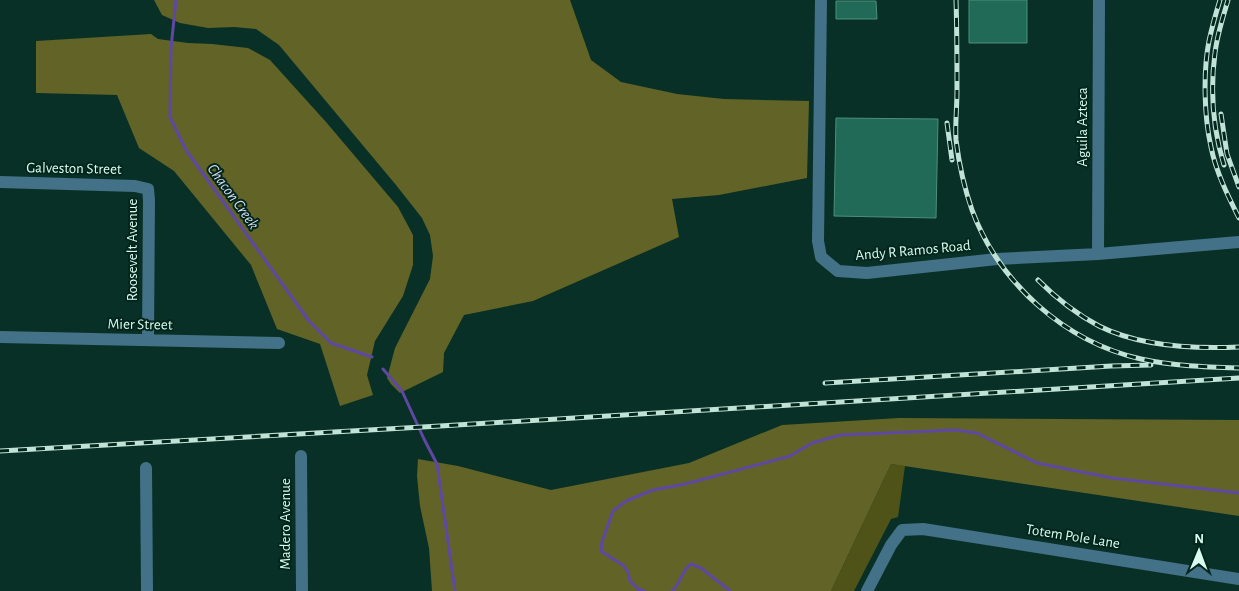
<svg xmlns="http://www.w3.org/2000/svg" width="1239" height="591" font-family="'Alegreya Sans',sans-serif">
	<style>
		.green { fill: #505317 }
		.forest { fill: #616426 }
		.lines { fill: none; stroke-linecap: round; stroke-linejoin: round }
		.stream { stroke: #5f48a3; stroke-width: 3 }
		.building { fill: #216a57; stroke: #4b907b }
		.minor { stroke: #427188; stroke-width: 12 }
		.rail-casing { stroke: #c1e3d7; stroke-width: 5 }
		.rail { stroke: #00261c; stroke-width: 3; stroke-dasharray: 9; stroke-linecap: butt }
		.labels { text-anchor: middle; stroke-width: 4; stroke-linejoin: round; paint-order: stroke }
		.street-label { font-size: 15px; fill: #dafcf0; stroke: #00261c }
		.water-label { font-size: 16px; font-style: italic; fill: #d6d3ec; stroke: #00261c }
	</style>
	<rect width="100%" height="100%" fill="#093026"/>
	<path class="green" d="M891 464 905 466 898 517 891 519 854 591H831Z"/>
	<path class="forest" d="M154 0H570L591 60 621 82 677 94 724 99 809 101 807 178 719 195 672 199 679 237 533 301 464 315 444 353 443 372 400 393 391 384 387 378 395 348 430 279 433 256 430 235 422 218 396 185 279 45 256 29 234 27 208 28 180 23 162 15Z
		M151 34 158 39 188 43 212 44 248 48 270 60 326 122 398 207 413 235V265L403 296 375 341 367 375 373 395 340 406 320 344 277 329 251 265 174 171 139 148 117 95 36 93V41Z
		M899 418 1239 420V516L891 464 831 591H432L429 548 420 506 417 476 418 459 458 466 551 490 689 463 782 425Z"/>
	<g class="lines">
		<path class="stream" d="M176 0 171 48 170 117 186 150 309 321 331 343 372 357
			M383 369 402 391 424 439 437 464 455 591
			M645 591 638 589 630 581 628 572 624 566 601 551 602 542 613 511 626 501 653 490 685 484 790 456 812 443 840 435 955 430 977 433 1037 463 1112 478 1239 493
			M672 591C681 583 681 571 691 564L701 568 730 591"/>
	</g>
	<path class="building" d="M969 0H1027V43H969Z
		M836 1H876L877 19H836Z
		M836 118 938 119 936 218 834 216Z"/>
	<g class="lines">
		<path class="minor" d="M821 0 818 241 821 257 838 271 867 273 997 259 1098 254 1239 242
			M0 182 135 186 148 189 149 200 148 340
			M1098 254 1099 0
			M0 337 279 343
			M301 456 302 591
			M146 468 147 591
			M867 591 891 545 902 530 923 529 1239 579"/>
		<defs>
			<path id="rail" d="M956 0C957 30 957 61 957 91 957 107 955 124 956 140 959 164 964 187 972 210 999 283 1065 342 1141 359 1173 366 1207 367 1239 368
				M1220 0C1216 13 1212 27 1209 41 1203 72 1204 116 1211 147 1216 172 1228 196 1239 218
				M1221 114 1227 154 1239 187
				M947 123 952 160
				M1224 165C1213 129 1210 90 1215 53 1217 35 1223 17 1228 0
				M1038 280C1055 297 1078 315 1099 326 1139 346 1195 349 1239 347
				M825 383 1111 366 1151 365
				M0 451 440 426 1239 378"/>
		</defs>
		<use href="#rail" class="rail-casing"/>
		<use href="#rail" class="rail"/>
	</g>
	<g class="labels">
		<g class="street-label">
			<text transform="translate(1082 127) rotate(-90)" y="5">Aguila Azteca</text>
			<text transform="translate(74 168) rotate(1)" y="5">Galveston Street</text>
			<text transform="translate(132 250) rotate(-90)" y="5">Roosevelt Avenue</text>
			<text transform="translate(913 250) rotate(-5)" y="5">Andy R Ramos Road</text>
			<text transform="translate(140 324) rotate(1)" y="5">Mier Street</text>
			<text transform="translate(285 524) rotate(-90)" y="5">Madero Avenue</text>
			<text transform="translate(1073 536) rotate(9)" y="5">Totem Pole Lane</text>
		</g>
		<g class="water-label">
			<text transform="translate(234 196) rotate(54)" y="6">Chacon Creek</text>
		</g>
	</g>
	<g transform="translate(1199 551) rotate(1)" stroke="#00261c" stroke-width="4" paint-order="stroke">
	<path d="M0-4L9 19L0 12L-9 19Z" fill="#dafcf0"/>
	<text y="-8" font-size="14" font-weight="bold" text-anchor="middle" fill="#dafcf0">N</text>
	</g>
</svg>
